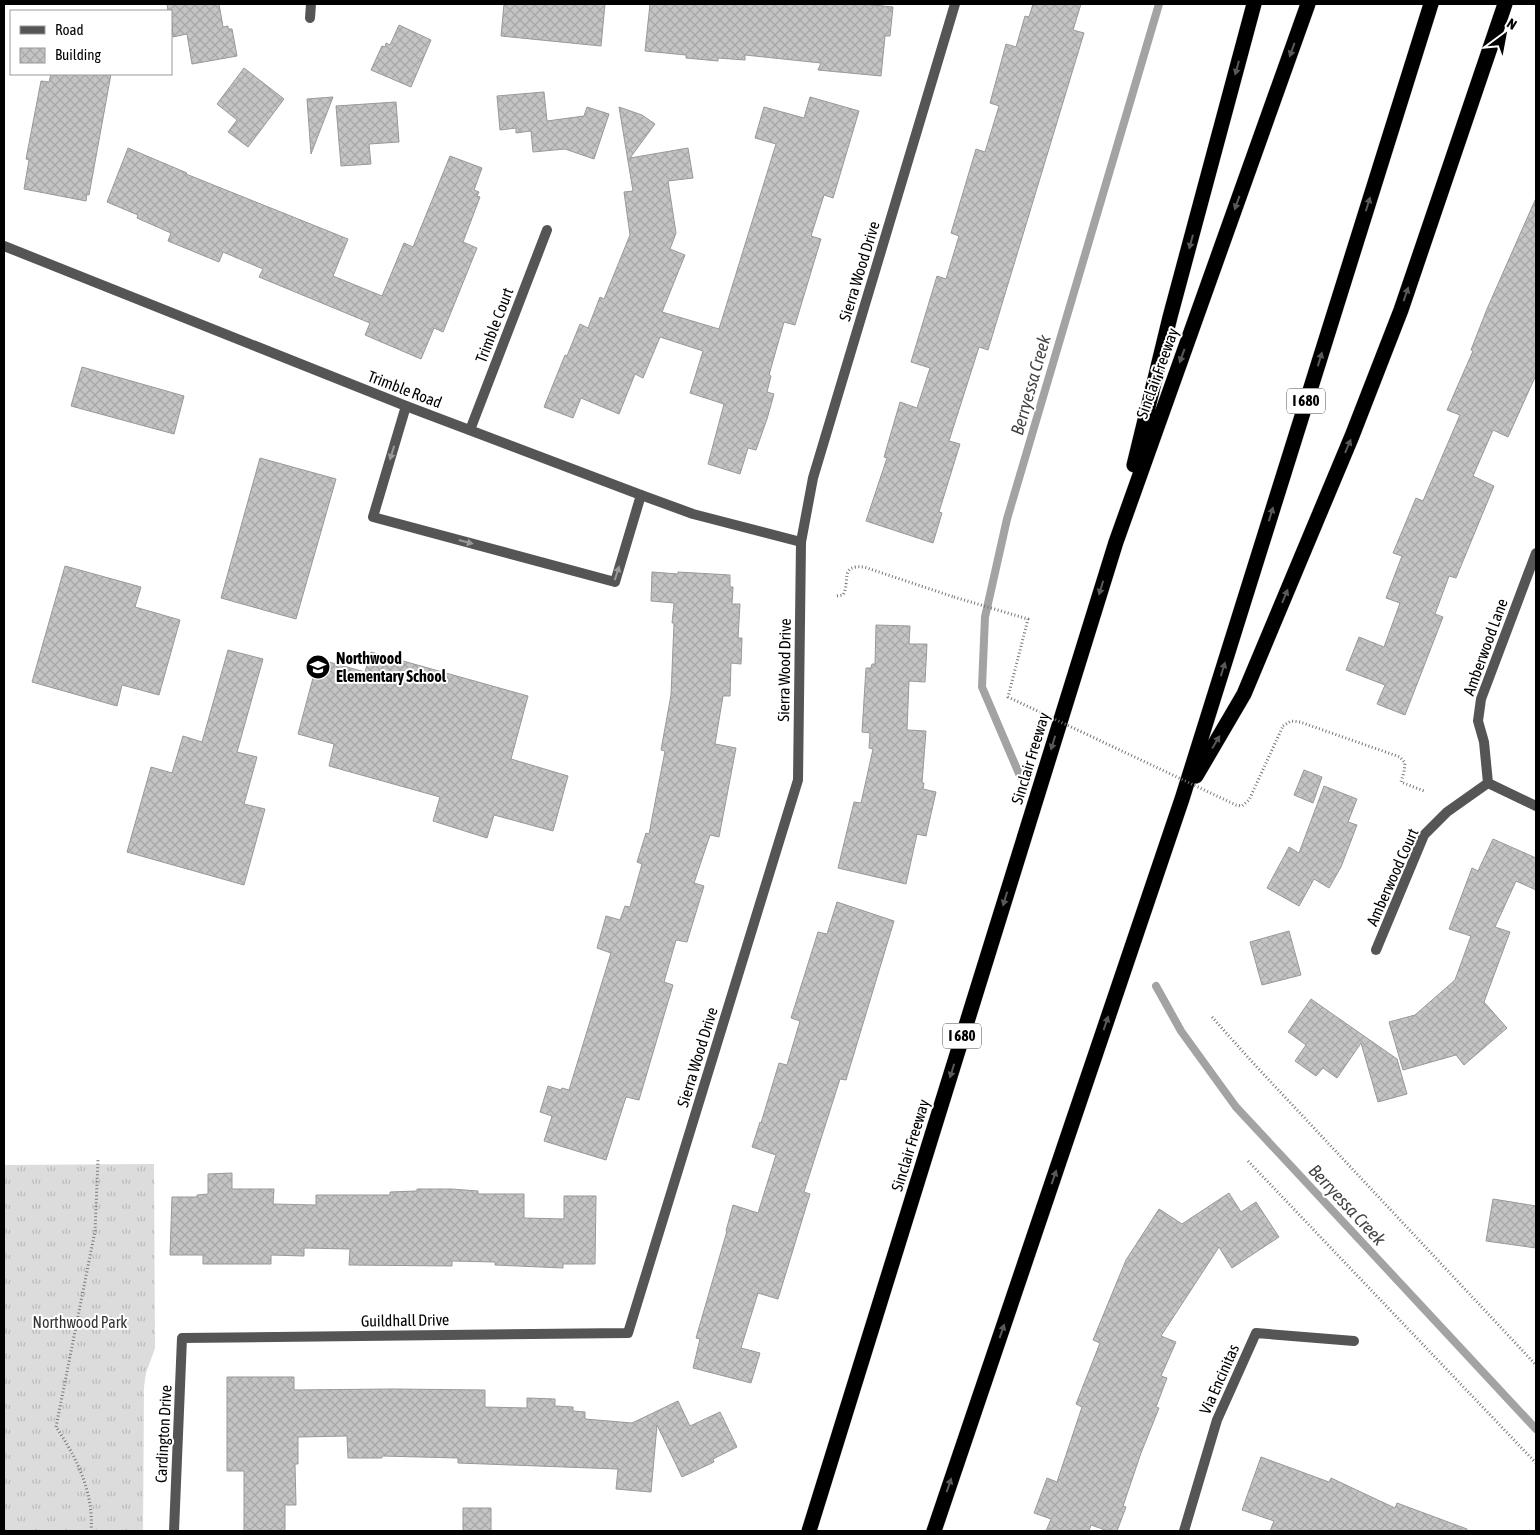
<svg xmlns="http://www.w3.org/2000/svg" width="1540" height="1535" font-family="'Asap Condensed',sans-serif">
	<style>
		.grass { fill: url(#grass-tufts) }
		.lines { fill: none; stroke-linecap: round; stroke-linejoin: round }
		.stream { stroke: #a3a3a3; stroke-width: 8 }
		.building { fill: url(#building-cross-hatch); stroke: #999 }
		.motorway-casing { stroke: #dbdbdb; stroke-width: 16 }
		.path { stroke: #777; stroke-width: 3; stroke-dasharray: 1 2.5; stroke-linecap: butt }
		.service { stroke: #555; stroke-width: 10 }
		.minor { stroke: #555; stroke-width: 10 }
		.tertiary { stroke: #555; stroke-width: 10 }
		.motorway { stroke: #000; stroke-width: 15 }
		.path-bridge { stroke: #777; stroke-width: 3; stroke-dasharray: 1 2.5; stroke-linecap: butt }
		.oneway { fill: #595959 }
		.oneway2 { fill: #999 }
		.labels { text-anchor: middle; stroke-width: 4; stroke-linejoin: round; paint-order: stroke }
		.shield { fill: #fff; stroke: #4c4c4c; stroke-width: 1 }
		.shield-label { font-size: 15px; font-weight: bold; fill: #000 }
		.street-label { font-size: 16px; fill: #000; stroke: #fff }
		.poi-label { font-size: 16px; font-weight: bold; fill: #000; stroke: #fff; text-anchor: start }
		.park-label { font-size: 16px; fill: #333; stroke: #fff }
		.water-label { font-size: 18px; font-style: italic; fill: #444; stroke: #fff }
	</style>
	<defs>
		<pattern id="grass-tufts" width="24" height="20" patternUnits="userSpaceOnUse" patternTransform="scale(1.25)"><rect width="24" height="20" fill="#dcdcdc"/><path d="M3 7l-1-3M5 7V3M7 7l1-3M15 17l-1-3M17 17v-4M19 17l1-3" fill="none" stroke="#bbb"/></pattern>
		<pattern id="building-cross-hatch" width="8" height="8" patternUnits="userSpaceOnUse" patternTransform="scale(1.25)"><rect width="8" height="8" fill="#c4c4c4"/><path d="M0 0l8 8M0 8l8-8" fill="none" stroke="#a7a7a7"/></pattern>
	</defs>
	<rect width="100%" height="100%" fill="#fff"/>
	<path class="grass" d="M154 1164 155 1348 146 1373 144 1387 143 1531H4V1165Z"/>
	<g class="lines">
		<path class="stream" d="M1020 776 982 687 985 617 1007 519 1159 4
			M1156 986 1181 1031 1236 1107 1536 1429"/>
	</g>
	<path class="building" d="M167 4H219L223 27 228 26V29H232L237 56 192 64 187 34 173 37 171 11H168Z
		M504 4H605L601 46 501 36Z
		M650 4H864L893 7 890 36H885L881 76 818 70 821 63 745 55V60L718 58V61L686 58V55L645 51Z
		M1033 4H1081L1073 30 1084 33 988 350 979 347 949 441 960 444 939 512 942 513 933 543 866 521 887 458 884 457 900 402 917 408 930 368 911 362 937 276 946 279 959 236 951 233 976 149 985 152 999 106 990 103 1006 44 1016 47 1025 16 1029 17Z
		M399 25 431 40 411 87 371 70 382 46 385 47 386 43 390 45Z
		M244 68 284 99 248 147 228 132 237 120 217 104Z
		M51 74H111L89 195 87 194 86 201 24 189 29 160 26 159 41 81 49 82Z
		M544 92 547 121 584 116 587 107 609 114 594 159 565 149 533 152 531 131 516 133V128L500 130 497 96Z
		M333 97 311 154 307 99Z
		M810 97 859 111 833 198 824 195 811 236 821 239 795 325 784 322 769 375 771 376 767 392 774 394 767 419 756 450 748 448 740 474 708 464 724 404 690 393 703 351 660 337 643 378 635 374 619 414 581 398 573 418 544 407 565 355 567 356 580 324 588 328 600 297 604 299 630 235 624 192 633 191 619 107 642 115 655 124 630 158 688 148 693 178 668 181 676 233 670 249 685 255 662 312 719 329 776 144 755 138 764 107 804 118Z
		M396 102 399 142 369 144 371 164 341 166 336 106Z
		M128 148 187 173 186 174 348 239 333 276 382 296 404 243 413 247 450 156 482 168 474 190 479 192 477 196 480 197 463 242 477 248 443 332 434 328 421 359 365 335 370 323 259 277 263 269 223 252 219 262 168 241 171 233 137 218 138 215 107 202Z
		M1536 198V375L1508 437 1493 430 1473 476 1494 486 1456 578 1449 576 1435 614 1443 617 1405 715 1377 704 1385 685 1346 670 1359 637 1384 647 1400 603 1386 598 1402 556 1393 553 1416 498 1423 501 1460 415 1447 410 1473 351 1471 350 1487 309Z
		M82 367 184 396 174 434 71 406Z
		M260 458 336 479 296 619 221 598Z
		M65 566 141 587 135 607 180 620 159 695 122 685 117 706 32 682Z
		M652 572 678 574V572L730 575V587H733L732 604H740L738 638H742L741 664 731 663 730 696H723L715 744 736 748 719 837 710 835 694 883 704 886 687 942 676 940 664 982 673 985 639 1100 626 1097 606 1160 544 1141 552 1116 540 1112 548 1086 561 1090 562 1088 569 1090 611 953 597 948 606 916 620 920 625 906 630 907 642 864 637 862 646 833 649 834 665 751 661 750 671 695 674 623H672L674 603 651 601Z
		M876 625 910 626 909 644H927L925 682 909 681 907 730 926 731 922 783H924L923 789 936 792 926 836 917 834 906 884 838 868 854 802 861 803 873 749 869 748 870 733 862 732 866 668H871L872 664H875Z
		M228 650 263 659 237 752 257 757 244 804 265 809 244 885 127 852 151 767 172 773 183 736 202 742Z
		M371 652 528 696 511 759 568 776 553 831 494 815 487 838 433 821 440 797 329 766 334 744 298 734 318 659 365 672Z
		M1304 770 1322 777 1313 803 1294 795Z
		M1324 786 1357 799 1348 822 1357 825 1341 867 1329 888 1314 879 1299 906 1267 888 1289 847 1299 853Z
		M1493 839 1536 858V890L1516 881 1495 927 1510 932 1484 1002 1507 1028 1464 1065 1456 1055 1403 1070 1389 1022 1415 1015 1455 980 1471 936 1449 929 1472 868 1478 871Z
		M837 902 894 921 846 1080 840 1079 804 1192 810 1194 778 1299 758 1293 741 1348 760 1353 751 1383 693 1368 700 1339 696 1338 727 1231H726L733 1205 758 1213 776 1155 752 1147 760 1122 761 1123 779 1063 787 1065 800 1021 791 1018 818 932 827 934Z
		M1289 931 1301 975 1262 985 1250 942Z
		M1311 999 1397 1059 1407 1094 1378 1102 1361 1043 1337 1078 1323 1068 1316 1076 1295 1061 1306 1045 1288 1032Z
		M232 1173V1189H274L273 1204 316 1205V1195H390V1192L417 1191V1189H451L478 1191V1194H524V1218L564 1219V1196H596L595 1264H563V1268L495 1265V1262L452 1261V1266L349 1265 350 1249 304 1248V1256L271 1255V1264H203V1255H170L172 1197H197V1195L208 1194V1174Z
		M1229 1193 1241 1212 1256 1202 1279 1237 1232 1268 1219 1247 1161 1336 1176 1342 1161 1376 1167 1378 1156 1407 1159 1408 1141 1453 1123 1506 1126 1507 1117 1531H1108L1091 1525 1089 1531H1046L1051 1519 1034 1513 1047 1478 1057 1482 1082 1407 1076 1404 1100 1343 1093 1340 1126 1260 1159 1209 1182 1224Z
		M1493 1199 1536 1206V1248L1486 1241Z
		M227 1377H294V1390L392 1389 485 1390V1407L527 1408V1398L555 1399V1406L573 1407V1411L585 1412V1419L632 1423 678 1401 690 1426 720 1412 737 1447 713 1459 714 1462 682 1477 657 1425 651 1492 616 1489 618 1469 458 1463V1458L382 1456V1458H348L347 1436 298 1437V1464H295L296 1505H285V1531H244V1471H227Z
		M1261 1457 1329 1482 1331 1478 1395 1508 1397 1503 1467 1529V1531H1270L1274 1521 1242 1510Z
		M463 1508H491V1531H463Z"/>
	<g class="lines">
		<defs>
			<path id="motorway" d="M1134 465 1170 317 1254 4
				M1196 776 1244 694 1352 436 1401 310 1505 4
				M809 1531 1116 542 1308 4
				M934 1531 1182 799 1431 4"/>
		</defs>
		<use href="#motorway" class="motorway-casing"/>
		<path class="path" d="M837 596 843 595C851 580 839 565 864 567L954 597
			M1283 726 1291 721 1300 722 1400 757 1405 763 1404 772 1401 782 1424 791
			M1212 1017 1254 1064 1536 1365
			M1248 1161 1536 1463
			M91 1531C94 1493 77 1458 56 1427L95 1231 98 1160"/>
		<path class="service" d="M406 406 373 517 615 582 641 495"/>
		<path class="minor" d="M310 18 311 4
			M470 430 547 230
			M1488 783 1484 742 1478 721 1481 699 1536 553
			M1488 783 1536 806
			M1376 950 1424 835 1447 812 1488 783
			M174 1531 182 1338 628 1333 798 780 801 542 813 478 955 4
			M1184 1531 1217 1420 1256 1333 1354 1341"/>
		<path class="tertiary" d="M4 246 406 406 641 495 693 514 801 542"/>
		<use href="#motorway" class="motorway"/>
		<path class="path-bridge" d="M954 597 1028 619 1008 697 1236 805 1242 806 1249 800 1283 726"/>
	</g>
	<defs><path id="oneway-solid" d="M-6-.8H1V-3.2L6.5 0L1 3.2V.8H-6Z" transform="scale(1.25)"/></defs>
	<g class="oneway">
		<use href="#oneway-solid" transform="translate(1292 50) rotate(110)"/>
		<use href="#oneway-solid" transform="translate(1237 68) rotate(105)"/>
		<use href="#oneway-solid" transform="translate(1237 203) rotate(110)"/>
		<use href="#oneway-solid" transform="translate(1368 204) rotate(-73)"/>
		<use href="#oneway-solid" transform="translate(1191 242) rotate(105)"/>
		<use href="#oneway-solid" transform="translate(1406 294) rotate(-71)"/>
		<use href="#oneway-solid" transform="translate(1182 356) rotate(110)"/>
		<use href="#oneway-solid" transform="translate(1320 359) rotate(-73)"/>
		<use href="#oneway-solid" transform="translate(1348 446) rotate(-67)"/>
		<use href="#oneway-solid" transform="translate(1271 514) rotate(-73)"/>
		<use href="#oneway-solid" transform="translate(1101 588) rotate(107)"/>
		<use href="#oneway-solid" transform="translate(1285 596) rotate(-67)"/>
		<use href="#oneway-solid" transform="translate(1223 669) rotate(-73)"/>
		<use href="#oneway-solid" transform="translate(1216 742) rotate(-59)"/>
		<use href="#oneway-solid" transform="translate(1053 743) rotate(107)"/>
		<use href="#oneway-solid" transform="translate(1005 899) rotate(107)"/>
		<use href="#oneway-solid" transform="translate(1106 1023) rotate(-71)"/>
		<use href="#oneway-solid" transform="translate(952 1071) rotate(107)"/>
		<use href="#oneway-solid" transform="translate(1054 1177) rotate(-71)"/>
		<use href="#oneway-solid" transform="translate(1002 1331) rotate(-71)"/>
		<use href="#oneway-solid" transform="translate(949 1485) rotate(-71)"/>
	</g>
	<g class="oneway2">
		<use href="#oneway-solid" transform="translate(392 453) rotate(107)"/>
		<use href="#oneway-solid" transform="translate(466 542) rotate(15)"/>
		<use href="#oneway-solid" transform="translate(617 573) rotate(-72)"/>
	</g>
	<defs>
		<symbol id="school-disc" viewBox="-11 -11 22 22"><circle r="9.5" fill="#000" stroke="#fff"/><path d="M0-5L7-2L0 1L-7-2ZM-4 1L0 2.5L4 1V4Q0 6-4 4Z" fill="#fff"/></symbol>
	</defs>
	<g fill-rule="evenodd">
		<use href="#school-disc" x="304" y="653" width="28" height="28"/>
	</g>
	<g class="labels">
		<g class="shield">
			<rect x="1287" y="388.5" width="38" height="25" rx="4"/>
			<rect x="943" y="1023.5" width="38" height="25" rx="4"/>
		</g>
		<g class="shield-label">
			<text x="1306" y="406">I 680</text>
			<text x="962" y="1041">I 680</text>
		</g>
		<g class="street-label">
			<text transform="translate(859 271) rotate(-73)" y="6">Sierra Wood Drive</text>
			<text transform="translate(494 325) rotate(-69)" y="6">Trimble Court</text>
			<text transform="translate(1157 373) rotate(-70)" y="6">Sinclair Freeway</text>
			<text transform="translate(405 389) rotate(21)" y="6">Trimble Road</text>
			<text transform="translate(1485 647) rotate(-70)" y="6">Amberwood Lane</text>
			<text transform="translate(784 670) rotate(-89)" y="6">Sierra Wood Drive</text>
			<text transform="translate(1030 758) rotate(-73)" y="6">Sinclair Freeway</text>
			<text transform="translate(1392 877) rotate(-66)" y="6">Amberwood Court</text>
			<text transform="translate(697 1057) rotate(-73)" y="6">Sierra Wood Drive</text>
			<text transform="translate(910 1145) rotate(-73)" y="6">Sinclair Freeway</text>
			<text transform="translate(405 1320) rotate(-1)" y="6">Guildhall Drive</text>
			<text transform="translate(1219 1379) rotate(-66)" y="6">Via Encinitas</text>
			<text transform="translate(163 1434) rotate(-87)" y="6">Cardington Drive</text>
		</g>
		<g class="poi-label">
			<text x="336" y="664">Northwood<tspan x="336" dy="18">Elementary School</tspan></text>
		</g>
		<g class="park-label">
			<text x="80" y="1328">Northwood Park</text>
		</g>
		<g class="water-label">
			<text transform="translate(1031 385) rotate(-74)" y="6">Berryessa Creek</text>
			<text transform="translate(1347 1205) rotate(47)" y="6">Berryessa Creek</text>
		</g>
	</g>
	<rect width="1540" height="1535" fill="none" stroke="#000000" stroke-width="10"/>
	<rect x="10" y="10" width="162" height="65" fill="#ffffff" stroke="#999999"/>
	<rect x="20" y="26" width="25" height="8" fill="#555555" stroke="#999999"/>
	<text x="55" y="35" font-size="15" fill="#000000">Road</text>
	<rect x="20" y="48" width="25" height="15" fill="url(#building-cross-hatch)" stroke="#999999"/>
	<text x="55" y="60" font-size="15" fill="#000000">Building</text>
	<g transform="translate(1505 35) rotate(32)" stroke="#ffffff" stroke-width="4" paint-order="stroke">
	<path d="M0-4L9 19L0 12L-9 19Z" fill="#000000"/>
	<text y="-8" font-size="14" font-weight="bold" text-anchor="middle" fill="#000000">N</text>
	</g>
</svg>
